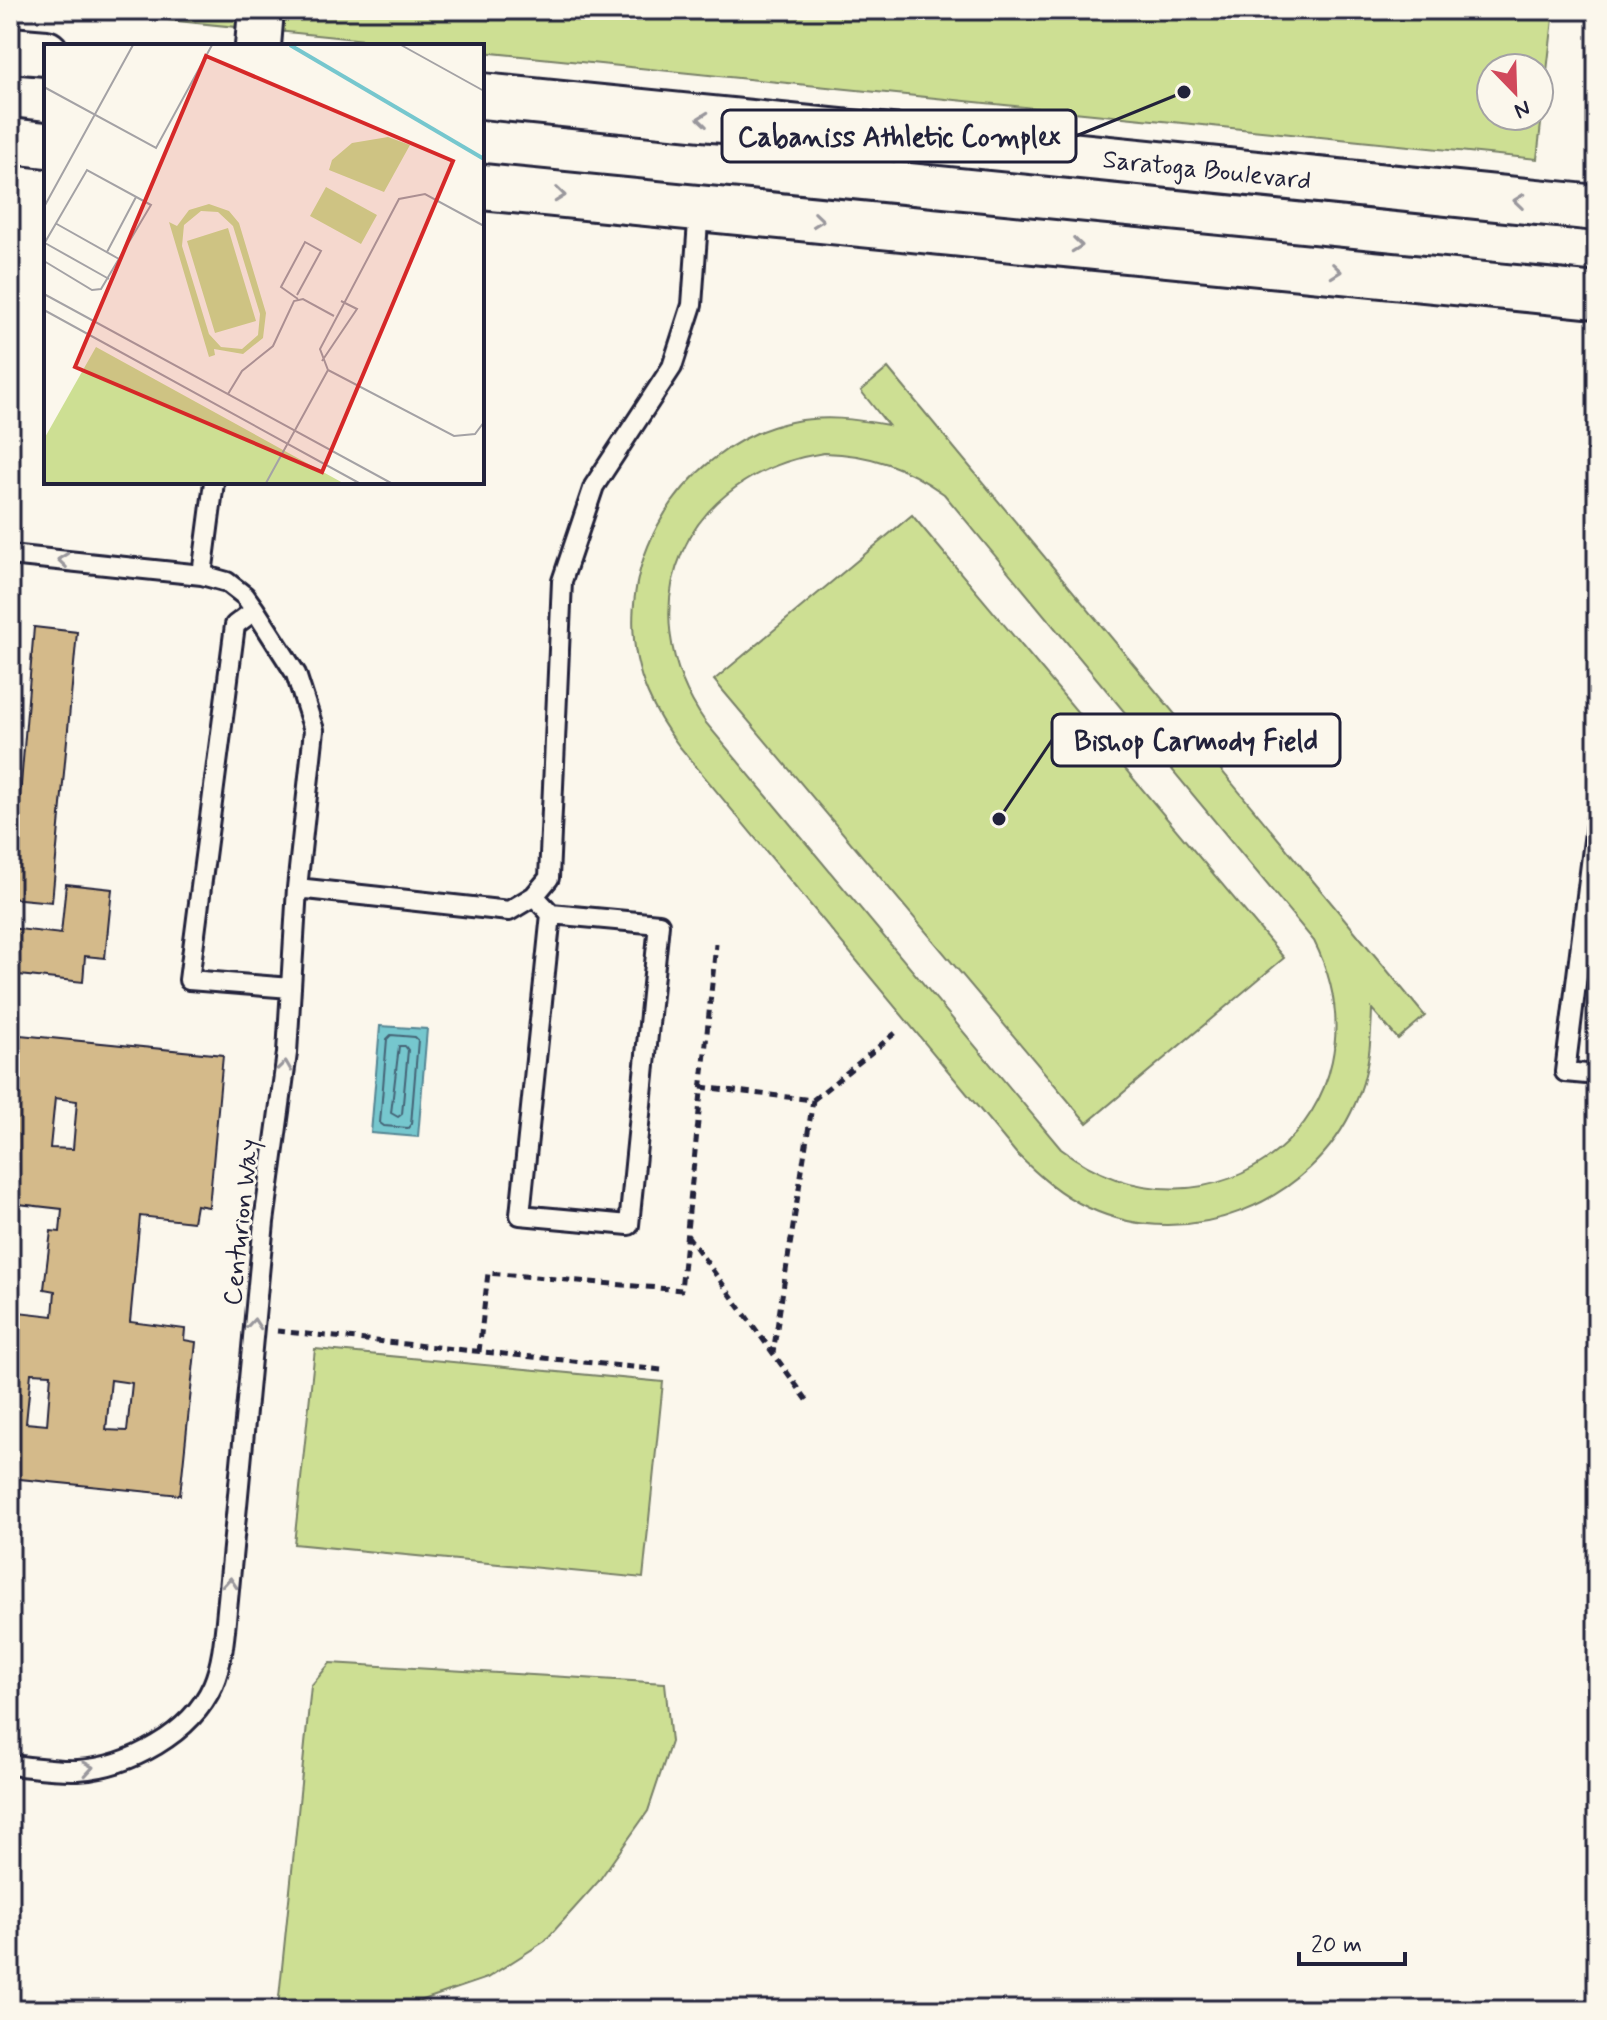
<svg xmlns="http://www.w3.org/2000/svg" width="1607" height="2020" font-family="Mynerve,sans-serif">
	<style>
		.green { fill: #cddf93; stroke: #788067; stroke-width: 2; fill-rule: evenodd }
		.water { fill: #76c7ce; stroke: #548593; stroke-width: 2 }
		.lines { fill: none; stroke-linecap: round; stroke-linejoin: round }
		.shore { stroke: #446476; stroke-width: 2 }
		.building { fill: #d4ba8a; stroke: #22223b; stroke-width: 2; fill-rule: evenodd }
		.lane-casing { stroke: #22223b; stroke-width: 24 }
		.secondary-casing { stroke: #22223b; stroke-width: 50 }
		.path { stroke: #22223b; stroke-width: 5; stroke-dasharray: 8 6; stroke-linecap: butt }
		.lane { stroke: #fbf7ec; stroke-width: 18 }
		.secondary { stroke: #fbf7ec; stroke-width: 44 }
		.oneway { stroke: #99979c }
		.labels { text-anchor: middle; stroke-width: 6; stroke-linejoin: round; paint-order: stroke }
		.street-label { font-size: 26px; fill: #22223b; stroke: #fbf7ec }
		.inset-river { fill: none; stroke: #76c7ce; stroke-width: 4 }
		.inset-road { fill: none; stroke: #a4a2a5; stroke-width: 2 }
		.view { fill: #d62828; fill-opacity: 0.15; stroke: #d62828; stroke-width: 4 }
		.inset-edge { fill: none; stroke: #22223b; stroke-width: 4 }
		.leader { fill: none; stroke: #22223b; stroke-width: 3 }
		.callout-dot { fill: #22223b; stroke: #fbf7ec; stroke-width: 3 }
		.callout { fill: #fbf7ec; stroke: #22223b; stroke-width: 3 }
		.callout-label { font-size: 28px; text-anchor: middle; font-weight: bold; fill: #22223b }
	</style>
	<rect width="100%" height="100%" fill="#fbf7ec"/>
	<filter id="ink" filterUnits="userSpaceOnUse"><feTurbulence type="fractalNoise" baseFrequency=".0125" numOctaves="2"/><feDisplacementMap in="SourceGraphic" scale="16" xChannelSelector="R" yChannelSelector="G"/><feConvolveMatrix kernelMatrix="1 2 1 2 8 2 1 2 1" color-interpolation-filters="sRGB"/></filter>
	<g filter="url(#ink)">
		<path class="green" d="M69 10H1554L1537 159 482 52V46H424ZM1491 68H1539V116H1491Z
			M888 368 1425 1016 1398 1039 1372 1009C1371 1042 1369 1074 1355 1104 1312 1203 1188 1254 1089 1208 1060 1195 1038 1175 1016 1153L679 746C667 730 656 713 648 694 600 582 674 448 791 422 824 415 856 419 888 425L861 391ZM824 453C871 454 906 467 944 494L1314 941C1399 1111 1214 1263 1061 1149L706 723C625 607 684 474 824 453Z
			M912 515 1284 958 1087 1123 714 680Z
			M315 1349 663 1382 643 1578 294 1544Z
			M330 1663 665 1683 671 1742 648 1811 598 1882 545 1941 487 1978 420 2001 378 2010H300L278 2007 311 1686Z"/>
		<path class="water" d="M380 1026 427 1029 418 1137 371 1133Z"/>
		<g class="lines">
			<path class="shore" d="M391 1035 415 1037 418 1040 411 1124 408 1128 384 1126 380 1123 387 1039Z
				M399 1046H405L408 1050 402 1114 398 1117 391 1113Z"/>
		</g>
		<path class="building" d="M34 627 77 632 52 902 10 898V844L16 845Z
			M66 884 112 889 105 958 85 956 83 982 10 974V928L61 934Z
			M10 1034 223 1055 209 1207 196 1205 193 1222 140 1216 130 1322 185 1329 184 1340 196 1342 180 1495 10 1478V1311L53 1316 55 1291 44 1289 51 1231 60 1232 62 1209 10 1203ZM55 1098 77 1101 73 1149 50 1148ZM31 1373 51 1374 47 1425 26 1423ZM111 1380 132 1383 127 1431 106 1430Z"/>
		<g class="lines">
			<defs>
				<path id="lane" d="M10 555 202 575 227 582 245 596 255 610 296 674 314 730 297 888 287 1053 264 1222 228 1600C225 1627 224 1660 213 1685 191 1734 129 1767 78 1770 56 1771 32 1767 10 1765
					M202 575 214 482
					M255 610 235 625 189 980 291 988
					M1597 816 1565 1072 1597 1075
					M297 888 509 911 534 896 549 878 562 581 594 486 672 367 692 305 699 208
					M534 896 551 914 659 924 629 1225 520 1215 551 914"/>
				<path id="secondary" d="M258 46 261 10
					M10 50 46 53
					M482 96 1597 208
					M10 141 46 145
					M482 187 1597 296"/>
			</defs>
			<use href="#lane" class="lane-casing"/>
			<use href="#secondary" class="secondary-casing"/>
			<path class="path" d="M701 1087 813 1100 773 1353
				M813 1100 899 1030
				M687 1235 810 1404
				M277 1331 662 1370
				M479 1352 488 1273 681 1290 716 944"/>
			<use href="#lane" class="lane"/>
			<use href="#secondary" class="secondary"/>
		</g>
		<defs><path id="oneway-chevron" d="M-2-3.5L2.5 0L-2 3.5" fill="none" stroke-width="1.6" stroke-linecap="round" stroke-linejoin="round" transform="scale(2)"/></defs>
		<g class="oneway">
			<use href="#oneway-chevron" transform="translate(703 119) rotate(-174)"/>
			<use href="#oneway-chevron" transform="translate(560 195) rotate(6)"/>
			<use href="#oneway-chevron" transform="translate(1519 201) rotate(-174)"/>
			<use href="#oneway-chevron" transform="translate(818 220) rotate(6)"/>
			<use href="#oneway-chevron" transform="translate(1077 245) rotate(6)"/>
			<use href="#oneway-chevron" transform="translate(1336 271) rotate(6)"/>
			<use href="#oneway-chevron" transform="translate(63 560) rotate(-174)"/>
			<use href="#oneway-chevron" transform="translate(285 1066) rotate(-82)"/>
			<use href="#oneway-chevron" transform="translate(254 1324) rotate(-85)"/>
			<use href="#oneway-chevron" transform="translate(230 1583) rotate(-85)"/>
			<use href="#oneway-chevron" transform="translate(88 1768) rotate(-9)"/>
		</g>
	</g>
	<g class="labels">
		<g class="street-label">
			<text transform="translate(1207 169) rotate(6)" y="9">Saratoga Boulevard</text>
			<text transform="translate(240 1222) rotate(-84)" y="9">Centurion Way</text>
		</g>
	</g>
	<g transform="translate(44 44)">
		<rect width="440" height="440" fill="#fbf7ec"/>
		<path d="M344 93 366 101 340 148 285 126 288 116 308 99ZM282 143 333 171 317 200 266 172ZM165 160 185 167 195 179 222 269 219 294 199 310 170 305 171 311 165 313 125 178 133 182 145 166ZM157 167 174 168 189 182 216 270 214 291 198 305 177 303 165 290 138 202 140 181ZM184 184 212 277 171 289 143 197ZM52 303 299 439H0V395Z" fill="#cddf93" fill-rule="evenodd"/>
		<path class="inset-river" d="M246 1 440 115"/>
		<path class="inset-road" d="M357 1 440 47M0 43 112 104 168 1M0 163 89 1M11 179 75 215M440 182 381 150 355 155 276 305 284 326 410 392 431 390 440 378M1 199 65 235M0 200 43 126 107 161 57 245 48 246 0 217M63 208 92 153M0 250 347 439M253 251 277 207 261 198 237 243 254 255M0 266 315 439M278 317 313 265 297 257M184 350 198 327 229 302 250 257 259 255 290 272M222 439 284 326"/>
		<path class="view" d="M162 12 409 117 278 428 31 323Z"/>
		<rect width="440" height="440" class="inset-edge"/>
	</g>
	<path class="leader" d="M1184 92L1076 136M999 819L1052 740"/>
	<g class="callout-dot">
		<circle cx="1184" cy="92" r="8"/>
		<circle cx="999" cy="819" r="8"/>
	</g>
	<g class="callout">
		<rect x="722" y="110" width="354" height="52" rx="8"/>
		<rect x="1052" y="714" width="288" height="52" rx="8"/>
	</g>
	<g class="callout-label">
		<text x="899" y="146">Cabaniss Athletic Complex</text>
		<text x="1196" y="750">Bishop Carmody Field</text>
	</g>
	<rect width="1607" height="2020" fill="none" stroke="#fbf7ec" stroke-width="40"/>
	<rect x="20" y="20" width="1567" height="1980" fill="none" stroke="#22223b" stroke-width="3" filter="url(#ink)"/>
	<g transform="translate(1515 92) rotate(157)"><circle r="38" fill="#fbf7ec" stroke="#a4a2a5" stroke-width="2"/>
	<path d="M0-6L14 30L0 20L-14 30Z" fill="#d1495b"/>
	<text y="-12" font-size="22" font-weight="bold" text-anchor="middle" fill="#22223b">N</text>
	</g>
	<path d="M1299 1952v12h106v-12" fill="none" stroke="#22223b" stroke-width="4"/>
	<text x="1311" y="1952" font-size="24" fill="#22223b" stroke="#fbf7ec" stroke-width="6" paint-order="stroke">20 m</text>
</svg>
